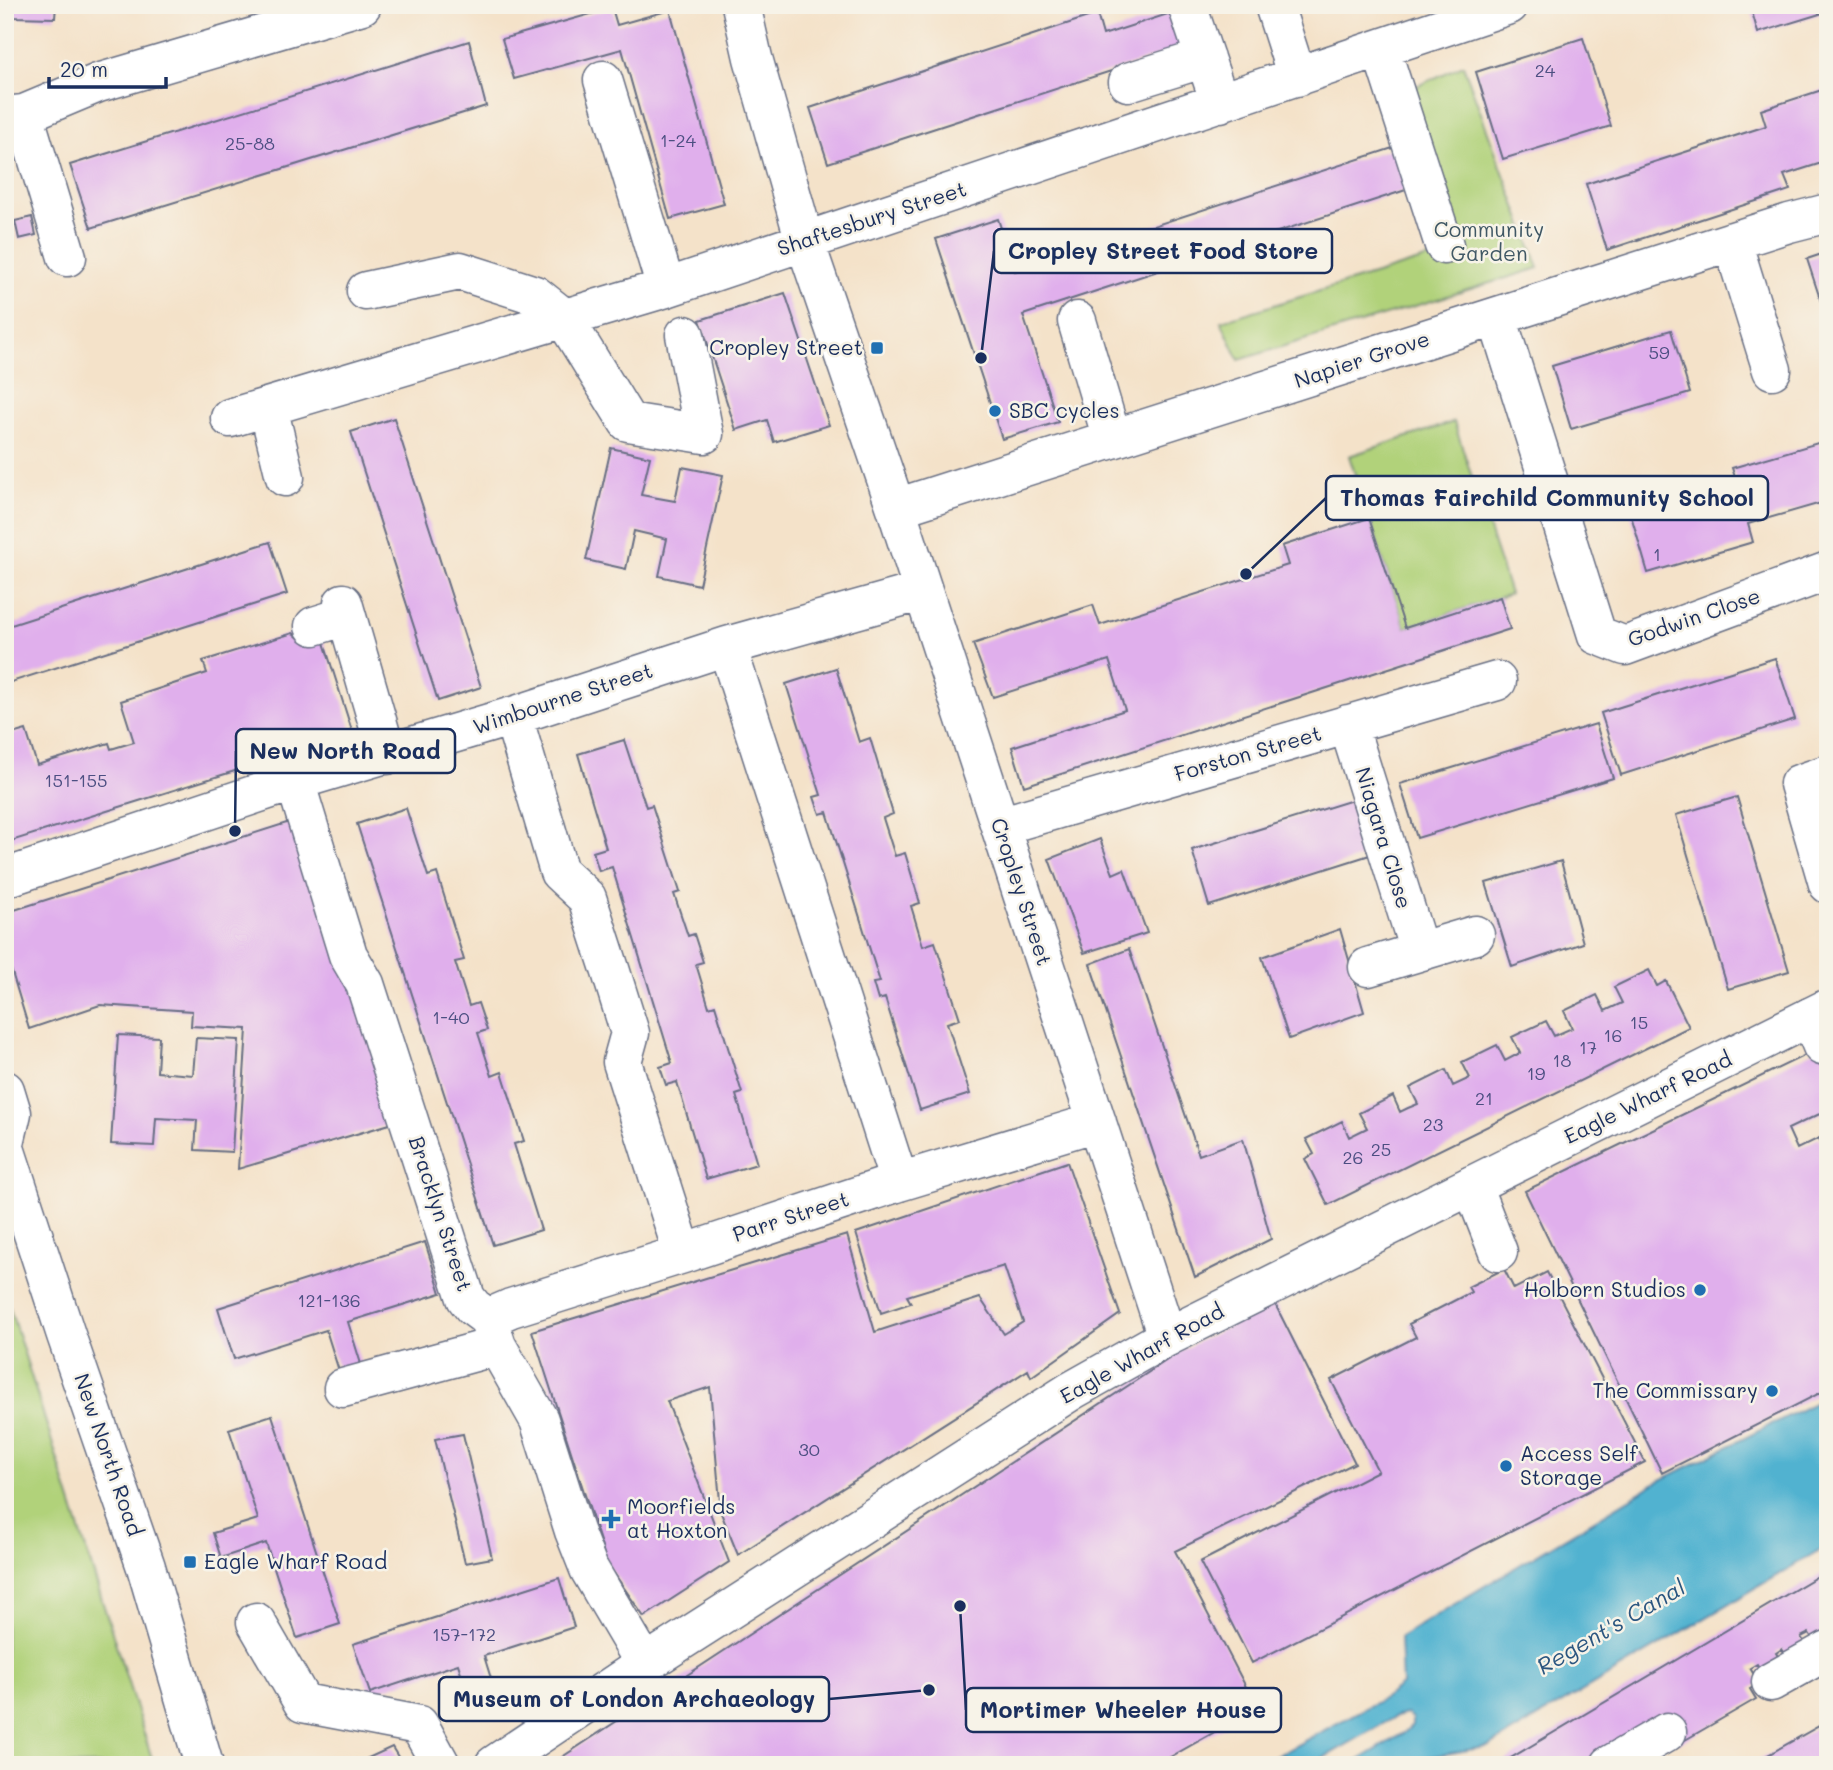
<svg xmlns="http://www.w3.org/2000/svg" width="1833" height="1770" font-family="Mali,sans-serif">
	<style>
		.green { fill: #b1d27a; stroke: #66806c; stroke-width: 2 }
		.water { fill: #51b2d0; stroke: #367097; stroke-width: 2 }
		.building { fill: #e0afec }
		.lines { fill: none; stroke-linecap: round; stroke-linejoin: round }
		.minor-casing { stroke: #676e83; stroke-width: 41 }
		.major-casing { stroke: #676e83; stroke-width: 41 }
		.minor { stroke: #fff; stroke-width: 38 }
		.major { stroke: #fff; stroke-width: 38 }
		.poi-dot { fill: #1f6fb2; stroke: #f7f3e8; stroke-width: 2.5 }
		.labels { text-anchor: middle; stroke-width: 5; stroke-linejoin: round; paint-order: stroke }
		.number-label { font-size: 18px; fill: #4c4f82 }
		.street-label { font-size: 21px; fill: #1b2f5e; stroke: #f7f3e8 }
		.park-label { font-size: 21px; fill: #405865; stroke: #f7f3e8 }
		.poi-label { font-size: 21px; fill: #1b2f5e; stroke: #f7f3e8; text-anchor: start }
		.water-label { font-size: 23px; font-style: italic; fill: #2b5680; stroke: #f7f3e8 }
		.leader { fill: none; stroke: #1b2f5e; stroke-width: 2.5 }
		.callout-dot { fill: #1b2f5e; stroke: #f7f3e8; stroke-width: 2.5 }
		.callout { fill: #f7f3e8; stroke: #1b2f5e; stroke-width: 2.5 }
		.callout-label { font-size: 23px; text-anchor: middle; font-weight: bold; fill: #1b2f5e }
	</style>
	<rect width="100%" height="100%" fill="#f7f3e8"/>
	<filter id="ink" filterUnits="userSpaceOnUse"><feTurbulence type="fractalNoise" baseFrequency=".0143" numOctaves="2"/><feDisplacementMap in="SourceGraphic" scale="14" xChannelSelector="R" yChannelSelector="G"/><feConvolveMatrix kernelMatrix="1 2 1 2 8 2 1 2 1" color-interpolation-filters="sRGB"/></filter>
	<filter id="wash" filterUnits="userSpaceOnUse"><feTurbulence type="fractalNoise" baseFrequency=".00686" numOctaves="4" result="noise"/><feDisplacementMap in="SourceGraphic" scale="28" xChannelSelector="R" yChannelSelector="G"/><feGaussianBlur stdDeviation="1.57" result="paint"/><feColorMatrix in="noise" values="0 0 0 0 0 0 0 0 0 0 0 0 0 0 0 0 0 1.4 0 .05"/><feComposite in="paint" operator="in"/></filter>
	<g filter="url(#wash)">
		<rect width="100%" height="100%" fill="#f4e2c9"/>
		<path class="green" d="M1463 65 1539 268 1239 360 1221 321 1452 251 1408 90Z
			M1454 422 1510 594 1405 628 1349 456Z
			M5 1293 154 1765H5Z"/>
		<path class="water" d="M1828 1396V1545L1490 1746 1424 1758 1412 1765H1351L1405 1732 1412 1725V1718L1406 1714 1395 1717 1311 1765H1260L1384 1698 1402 1684 1400 1637 1659 1481Z"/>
		<g id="blocks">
			<path class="building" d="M13 5H56L55 18 13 17Z
				M1750 5H1821L1823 13 1758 33Z
				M612 8 617 25 670 10 724 204 670 219 622 49 514 79 502 39Z
				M1177 11 1188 46 828 163 810 108 1097 14 1103 35Z
				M1583 38 1611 126 1503 159 1476 72Z
				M469 41 486 106 91 228 70 165Z
				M1828 88V161L1784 175 1790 190 1607 250 1586 184 1766 126 1761 110Z
				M1405 144 1418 186 1023 315 1058 422 1002 439 936 239 998 219 1015 271Z
				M32 217 36 235 19 239 15 221Z
				M1828 252V320H1827L1807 259Z
				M785 293 829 425 774 442 767 420 736 430 700 320Z
				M1671 330 1690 393 1571 429 1552 366Z
				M394 418 481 687 438 701 351 432Z
				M1828 440V501L1748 524 1753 542 1648 573 1630 512 1736 480 1732 468Z
				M611 448 650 457 641 495 675 501 682 467 723 475 699 585 659 576 667 539 651 535 634 531 626 569 586 560Z
				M1369 518 1405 628 1500 597 1510 629 1024 786 1012 747 1125 710 1109 660 993 697 973 644 1093 605 1100 625 1288 565 1282 546Z
				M270 542 287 594 5 684V627Z
				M293 633 301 640 321 633 353 734 5 843V736L26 730 37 765 109 743 111 749 134 742 121 701 207 673 203 661Z
				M1775 658 1795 719 1621 775 1601 713Z
				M836 668 859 742 870 738 893 814 883 818 895 856 905 853 920 903 911 906 923 946 935 942 960 1019 947 1023 970 1094 920 1110 885 998 878 1000 873 983 880 982 827 812 820 814 814 797 821 795 786 684Z
				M1596 724 1613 778 1417 838 1400 784Z
				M624 740 646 807 652 805 680 892 674 894 688 936 694 934 703 962 696 964 709 1007 715 1005 742 1093 736 1095 757 1164 706 1179 677 1082 666 1085 660 1067 672 1063 612 867 599 871 593 852 606 848 578 754Z
				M1737 797 1789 971 1728 989 1676 815Z
				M1359 798 1376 853 1209 906 1192 850Z
				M406 808 428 876 437 873 464 960 455 962 469 1006 478 1003 487 1030 478 1033 492 1076 502 1072 524 1141 514 1144 541 1230 493 1245 357 824Z
				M296 820 400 1121 238 1169 247 1029 191 1026 192 1011 100 1005 29 1029 5 949V913Z
				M1100 839 1113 874 1124 869 1147 933 1084 953 1049 859Z
				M1561 861 1583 943 1512 967 1486 883Z
				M1340 929 1364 1012 1289 1039 1262 957Z
				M1129 949 1199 1155 1243 1139 1271 1239 1195 1277 1090 964Z
				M1649 970 1657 986 1666 981 1689 1027 1328 1205 1305 1159 1314 1154 1306 1139 1342 1121 1349 1137 1367 1128 1359 1113 1393 1096 1400 1112 1408 1108 1418 1104 1410 1088 1446 1070 1453 1086 1470 1078 1462 1062 1497 1045 1505 1061 1520 1053 1512 1037 1546 1021 1554 1036 1572 1028 1564 1011 1597 995 1605 1011 1622 1003 1614 987Z
				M118 1035 159 1037 157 1072 193 1075 196 1038 239 1040 232 1152 195 1150 197 1120 156 1118 154 1146 111 1144Z
				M1828 1044V1110L1788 1129 1797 1149 1819 1138 1828 1156V1389L1662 1473 1525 1191Z
				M1067 1162 1120 1314 1031 1377 1028 1370 738 1555 721 1513 710 1387 667 1401 729 1562 644 1617 607 1563 532 1331 847 1235 875 1332 980 1298 1004 1334 1023 1322 1004 1266 907 1296 911 1303 881 1313 856 1233Z
				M425 1242 441 1293 348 1322 361 1364 339 1371 326 1330 234 1359 218 1308Z
				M1504 1269 1514 1289 1547 1272 1645 1462 1252 1663 1200 1562 1378 1471 1331 1380 1416 1337 1409 1324 1471 1292 1468 1287Z
				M1275 1304 1355 1463 1175 1551 1257 1708 1156 1765H550L1184 1349Z
				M272 1415 340 1624 297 1638 266 1543 221 1558 213 1533 258 1519 229 1429Z
				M463 1434 492 1558 465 1563 435 1439Z
				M1828 1570V1642L1818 1648 1809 1633 1801 1637 1811 1653 1792 1665 1782 1649 1776 1653 1785 1668 1766 1679 1757 1664 1750 1668 1759 1683 1750 1689 1756 1699 1680 1743 1664 1716 1582 1765H1499Z
				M559 1578 574 1627 484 1656 498 1701 473 1709 458 1664 370 1693 353 1644Z
				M1828 1721V1765H1750Z
				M392 1747 403 1765H353Z"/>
		</g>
	</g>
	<g filter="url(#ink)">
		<use href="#blocks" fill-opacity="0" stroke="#676e83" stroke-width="2"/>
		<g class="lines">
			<defs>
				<path id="minor" d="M741 5 753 58 805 242 896 508 1167 1337
					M1187 5 1220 103
					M1274 5 1297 77
					M1381 49 1444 245
					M603 80 666 288
					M1128 82 1205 58
					M24 114 67 257
					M5 116 24 114 98 83 362 5
					M1732 241 1772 370
					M366 291 460 271 535 295 564 318 628 422 704 434 685 335
					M1497 317 1597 635 1625 646 1828 571
					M1077 321 1112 439
					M268 407 285 477
					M230 418 666 288 1509 5
					M896 508 1789 223 1828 213
					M343 603 387 755
					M314 626 346 616
					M727 646 899 1182
					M513 716 559 872 587 898 611 972 630 1033 622 1062 683 1254
					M1348 724 1419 951
					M1828 774 1799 784 1828 884
					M295 781 348 955 365 984 466 1298 473 1307 488 1318 497 1346 539 1420 574 1531 589 1569 645 1664
					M1000 826 1497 681
					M5 878 295 781 513 716 727 646 923 591
					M1368 967 1475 935
					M1810 1017 1822 1046
					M1472 1185 1498 1252
					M488 1318 511 1308 683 1254 899 1182 1097 1122
					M343 1388 497 1346
					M256 1622 303 1703 419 1725 441 1765
					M1771 1682 1828 1650
					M1610 1765 1667 1732"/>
				<path id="major" d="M5 1090 12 1113 5 1143
					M5 1148 66 1335 146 1567 204 1765
					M494 1765 645 1664 1071 1391 1167 1337 1828 1008"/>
			</defs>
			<use href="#minor" class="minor-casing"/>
			<use href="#major" class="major-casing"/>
			<use href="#minor" class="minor"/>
			<use href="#major" class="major"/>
		</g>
	</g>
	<g class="poi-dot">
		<rect x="870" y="341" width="14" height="14" rx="3.5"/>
		<circle cx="995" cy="411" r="7"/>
		<circle cx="1700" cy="1290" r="7"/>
		<circle cx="1772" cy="1391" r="7"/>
		<circle cx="1506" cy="1466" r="7"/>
		<path d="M607.5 1508.5h7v7h7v7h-7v7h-7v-7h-7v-7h7z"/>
		<rect x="183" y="1555" width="14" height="14" rx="3.5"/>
	</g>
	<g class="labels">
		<g class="number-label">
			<text x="1545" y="77">24</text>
			<text x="678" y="147">1-24</text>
			<text x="250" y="150">25-88</text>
			<text x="1659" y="359">59</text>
			<text x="1657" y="561">1</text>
			<text x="76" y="787">151-155</text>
			<text x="451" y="1024">1-40</text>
			<text x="1639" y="1029">15</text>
			<text x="1613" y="1042">16</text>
			<text x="1588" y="1054">17</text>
			<text x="1562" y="1067">18</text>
			<text x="1536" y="1080">19</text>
			<text x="1484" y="1105">21</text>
			<text x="1433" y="1131">23</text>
			<text x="1381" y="1156">25</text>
			<text x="1353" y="1164">26</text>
			<text x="329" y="1307">121-136</text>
			<text x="809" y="1456">30</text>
			<text x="464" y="1641">157-172</text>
		</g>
		<g class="street-label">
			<text transform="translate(872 219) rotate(-18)" y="7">Shaftesbury Street</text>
			<text transform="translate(1362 360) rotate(-18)" y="7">Napier Grove</text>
			<text transform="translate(1694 618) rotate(-19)" y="7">Godwin Close</text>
			<text transform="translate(563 699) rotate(-18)" y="7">Wimbourne Street</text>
			<text transform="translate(1248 754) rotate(-16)" y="7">Forston Street</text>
			<text transform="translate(1383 838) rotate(73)" y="7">Niagara Close</text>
			<text transform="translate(1021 892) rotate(72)" y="7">Cropley Street</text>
			<text transform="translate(1648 1098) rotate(-26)" y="7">Eagle Wharf Road</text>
			<text transform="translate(440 1214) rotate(72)" y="7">Bracklyn Street</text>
			<text transform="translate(791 1217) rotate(-18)" y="7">Parr Street</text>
			<text transform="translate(1142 1354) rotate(-29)" y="7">Eagle Wharf Road</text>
			<text transform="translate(108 1455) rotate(71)" y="7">New North Road</text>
		</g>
		<g class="park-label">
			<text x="1489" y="237">Community<tspan x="1489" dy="24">Garden</tspan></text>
		</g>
		<g class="poi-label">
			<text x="863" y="355" text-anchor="end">Cropley Street</text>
			<text x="1009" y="418">SBC cycles</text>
			<text x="1686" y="1297" text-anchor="end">Holborn Studios</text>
			<text x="1758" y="1398" text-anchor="end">The Commissary</text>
			<text x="1520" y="1461">Access Self<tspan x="1520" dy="24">Storage</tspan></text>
			<text x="627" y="1514">Moorfields<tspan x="627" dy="24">at Hoxton</tspan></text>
			<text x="204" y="1569">Eagle Wharf Road</text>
		</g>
		<g class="water-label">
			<text transform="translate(1611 1627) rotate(-30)" y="8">Regent's Canal</text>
		</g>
	</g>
	<path class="leader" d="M981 358L994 251M1246 574L1326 498M235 831L236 751M929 1690L829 1699M960 1606L966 1710"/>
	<g class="callout-dot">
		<circle cx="981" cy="358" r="7"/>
		<circle cx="1246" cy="574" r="7"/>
		<circle cx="235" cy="831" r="7"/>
		<circle cx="929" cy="1690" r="7"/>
		<circle cx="960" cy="1606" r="7"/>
	</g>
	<g class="callout">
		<rect x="994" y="229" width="338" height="44" rx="7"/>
		<rect x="1326" y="476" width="442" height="44" rx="7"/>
		<rect x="236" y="729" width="219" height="44" rx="7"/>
		<rect x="439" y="1677" width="390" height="44" rx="7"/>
		<rect x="966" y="1688" width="315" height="44" rx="7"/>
	</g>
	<g class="callout-label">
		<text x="1163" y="259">Cropley Street Food Store</text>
		<text x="1547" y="506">Thomas Fairchild Community School</text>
		<text x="345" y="759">New North Road</text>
		<text x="634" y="1707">Museum of London Archaeology</text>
		<text x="1123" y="1718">Mortimer Wheeler House</text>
	</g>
	<rect width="1833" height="1770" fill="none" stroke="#f7f3e8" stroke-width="28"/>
	<path d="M49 77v10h117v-10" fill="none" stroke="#1b2f5e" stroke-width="3.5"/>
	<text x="60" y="77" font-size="21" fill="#1b2f5e" stroke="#f7f3e8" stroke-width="5" paint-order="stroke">20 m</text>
</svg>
